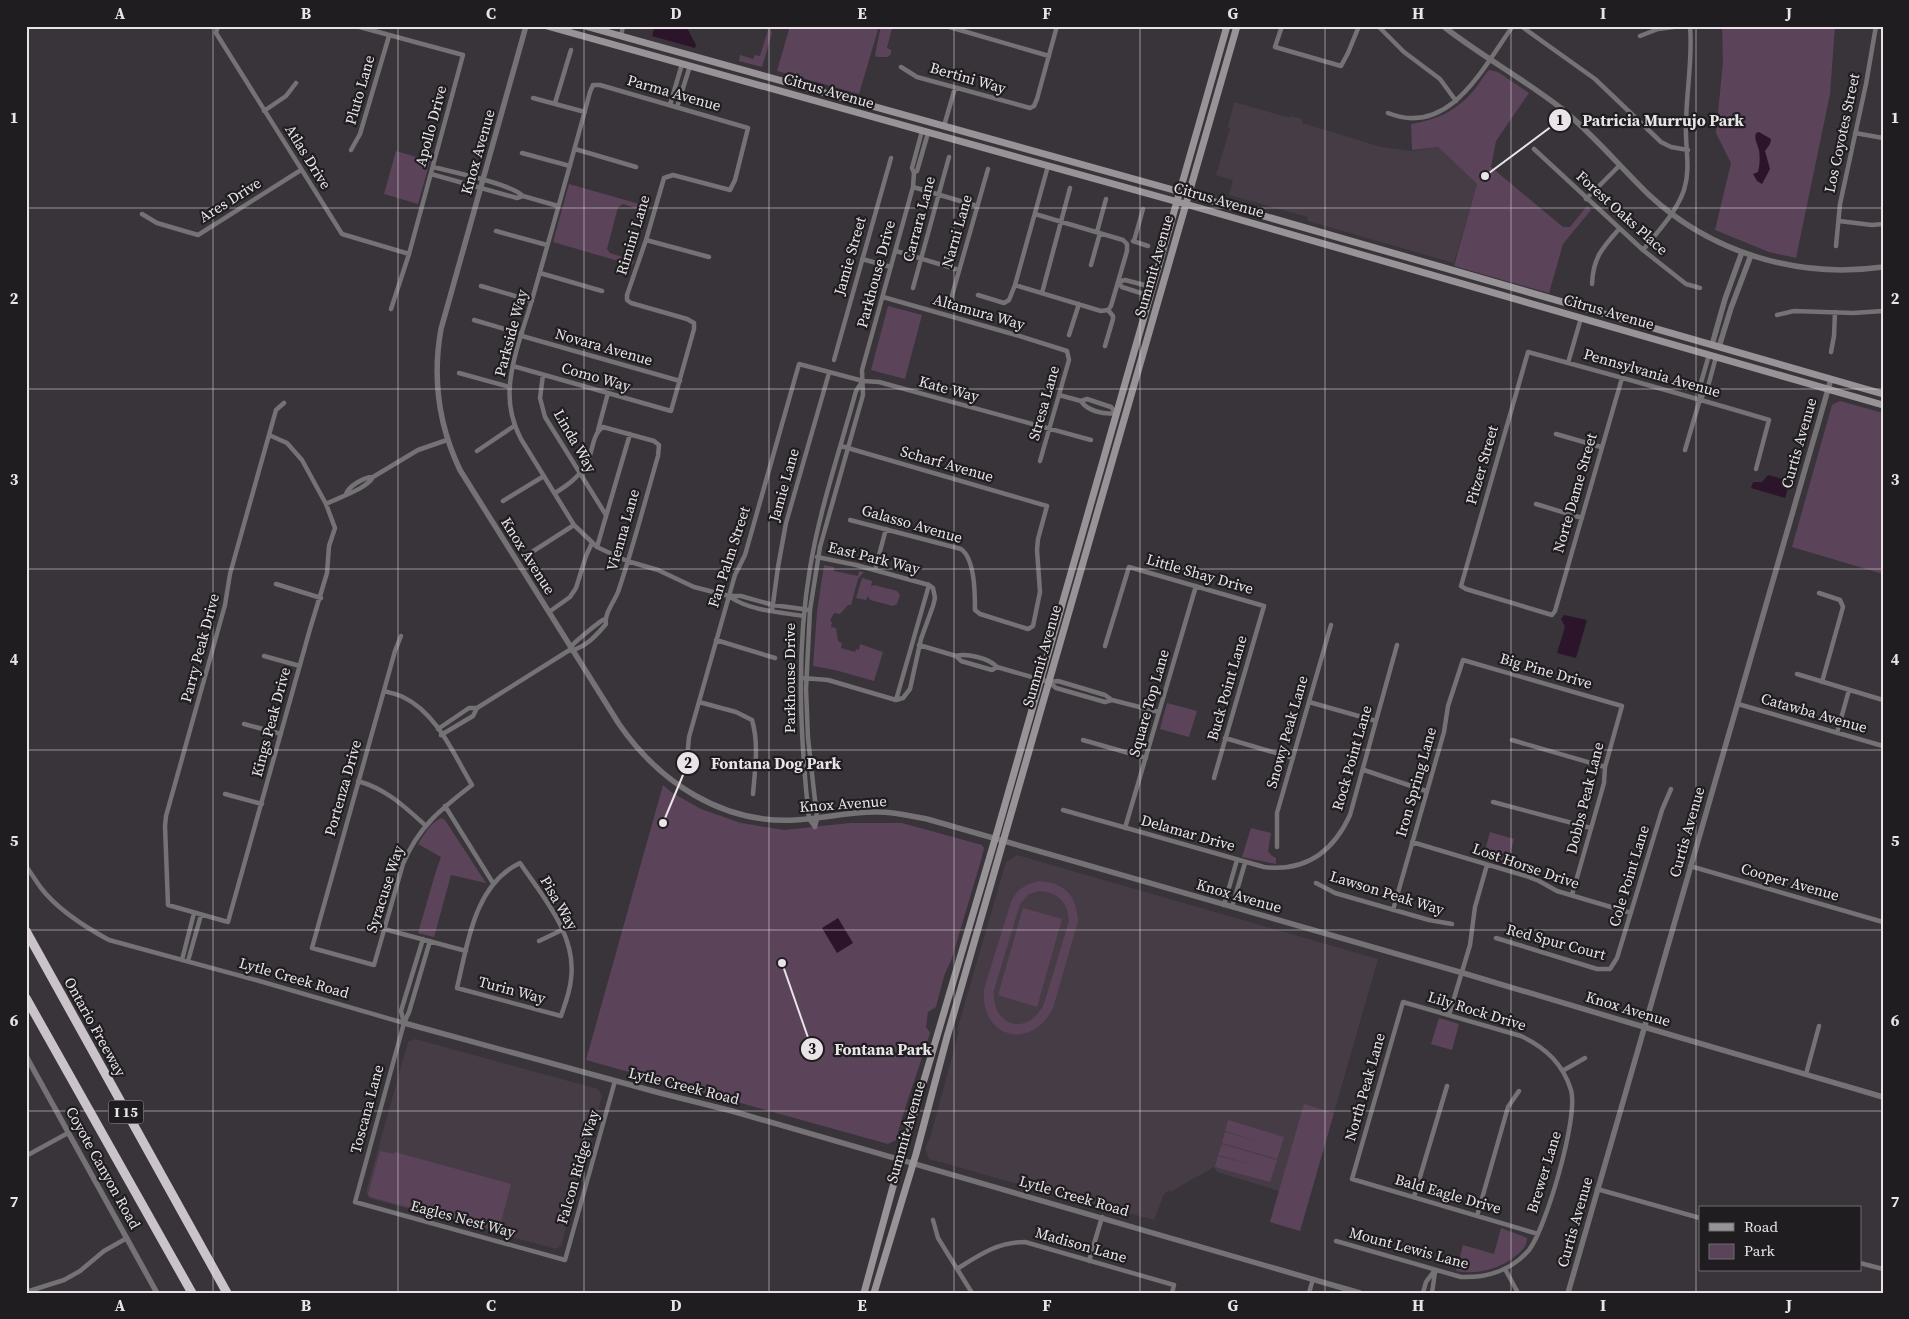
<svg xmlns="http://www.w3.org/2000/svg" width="1909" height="1319" font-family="'Source Serif 4',serif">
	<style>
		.built { fill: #463c45 }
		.green { fill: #5b445a; fill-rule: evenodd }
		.water { fill: #2c152b }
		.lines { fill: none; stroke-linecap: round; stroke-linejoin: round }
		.minor { stroke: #747274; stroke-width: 4.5 }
		.tertiary { stroke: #747274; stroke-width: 5.5 }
		.secondary { stroke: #979397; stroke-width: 7 }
		.motorway { stroke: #cac3c9; stroke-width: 9 }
		.grid { fill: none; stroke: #e8e4e8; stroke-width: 1; stroke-opacity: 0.55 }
		.labels { text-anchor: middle; stroke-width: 4.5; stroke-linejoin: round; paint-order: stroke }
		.shield { fill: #1f1d1f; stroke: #aca8ac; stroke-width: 1 }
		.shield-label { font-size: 14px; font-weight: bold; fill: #e8e4e8 }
		.street-label { font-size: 15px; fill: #e8e4e8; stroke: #1f1d1f }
		.leader { fill: none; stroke: #e8e4e8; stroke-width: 2 }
		.callout-dot { fill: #e8e4e8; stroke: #1f1d1f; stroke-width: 2 }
		.mark-label { font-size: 15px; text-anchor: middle; font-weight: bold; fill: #111 }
		.callout-label { font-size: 16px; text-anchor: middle; font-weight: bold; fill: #e8e4e8; stroke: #1f1d1f; stroke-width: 4.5; stroke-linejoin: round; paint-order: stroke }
		.neatline { fill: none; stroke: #e8e4e8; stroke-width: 2 }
		.grid-label { font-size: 16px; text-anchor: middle; font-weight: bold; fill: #e8e4e8 }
	</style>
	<rect width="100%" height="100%" fill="#393439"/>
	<path class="built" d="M1234 102 1290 118 1291 116 1298 118 1302 119V123L1381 147 1412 151 1438 147 1477 184 1454 263 1308 221V217L1229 195 1233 180 1216 175 1230 128 1228 127Z
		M1017 855 1378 959 1300 1231 1270 1222 1279 1191 1217 1172 1214 1167 1170 1192 1169 1190 1164 1194 1154 1220 1114 1209 1113 1212 1038 1190V1188L1023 1183 1022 1185 929 1159 925 1148 930 1138 959 1031 957 1030 1006 862Z
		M415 1039 598 1089 602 1096 561 1246 556 1249 369 1198 366 1192 408 1042Z"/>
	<path class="green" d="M764 26H769L772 33 762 67 739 61 740 55 753 59 755 55 760 56 768 30Z
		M790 26H879L859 94 777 71Z
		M881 26H896V29L892 28 887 48 891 50V54L888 57H877L875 55Z
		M1722 26H1835L1830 94 1796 258 1769 252 1715 230 1731 163 1716 133 1723 62Z
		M1489 70 1498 72 1529 93 1496 141 1491 167 1563 227H1570L1587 206 1591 210 1563 244 1549 293 1454 266 1477 184 1438 147 1412 150 1411 124C1437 120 1458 110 1475 89 1480 83 1483 76 1489 70Z
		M396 151 430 161 418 204 384 194Z
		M569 184 650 207 648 212 623 204 618 207 607 249 610 253 635 261 632 265 553 242Z
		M888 306 922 315 905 379 871 370Z
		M1840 401 1883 413V574L1792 547 1832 405Z
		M824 565 834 567V571L858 576 859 571 864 572 858 579 851 605H848L840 614 834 613 830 621 832 622 831 627 836 628 838 641 842 643 841 648 855 652 856 649 859 650 860 644 883 652 874 681 835 670 813 666 817 612Z
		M862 578 872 581 871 587 874 585 897 591 900 595 897 604 893 606 870 600 868 596 866 600 856 598Z
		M1167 703 1197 711 1189 737 1160 729Z
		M663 785 671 792 701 809 741 823 784 830 850 823H902L982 845 984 848 982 857 952 958 944 976 936 1007 928 1012 926 1027 930 1033C919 1069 905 1104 896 1140L888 1144 586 1060Z
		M441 818 445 820 486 883 451 875 434 937 418 933 436 871 441 857 418 844C424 835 430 823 441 818Z
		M1251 828 1271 833 1268 851 1272 856 1276 858V864L1242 857Z
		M1490 832 1514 839 1507 865 1483 858Z
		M1038 881C1065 883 1076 894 1078 921L1053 1008C1031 1052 980 1038 984 989L1011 902C1017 889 1025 885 1038 881ZM1039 891C1058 892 1068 902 1069 921L1044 1004C1028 1037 991 1027 994 990L1020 904 1029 894Z
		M1023 908 1062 919 1037 1007 998 995Z
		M1439 1018 1459 1024 1452 1050 1431 1044Z
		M1304 1104 1334 1113 1300 1231 1270 1222Z
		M1228 1120 1284 1137 1277 1159 1222 1143 1225 1132 1262 1143 1225 1131Z
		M1222 1144 1277 1160 1270 1182 1215 1167 1218 1156 1260 1167 1218 1155Z
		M380 1151 394 1154 395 1152 511 1184 499 1230 490 1227 489 1229 370 1197 368 1194Z
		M1501 1228 1527 1238C1527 1245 1523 1250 1518 1254 1501 1269 1478 1275 1456 1271L1463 1245 1494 1254Z"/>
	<path class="water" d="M655 26H686L696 45 695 48 652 36Z
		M1759 132 1771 139 1770 144 1765 151 1770 169 1762 184 1757 181 1753 174 1758 172C1760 164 1760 157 1759 150 1757 143 1754 139 1756 133Z
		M1768 475 1790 481 1785 498 1751 488 1753 482H1762Z
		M1564 615 1587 620 1576 658 1557 653 1565 627 1561 619Z
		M838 918 853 943 837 953 822 928Z"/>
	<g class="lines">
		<path class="minor" d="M218 26 216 33 342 234 409 254
			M356 26 463 55 409 254 391 309
			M946 26 1049 56
			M1282 26 1275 47 1341 66 1348 53 1359 26
			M1378 26 1404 52 1440 79 1456 101
			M1521 26 1595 79 1661 142 1671 147 1688 150
			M621 36 623 26
			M1640 36 1658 29 1681 26
			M901 67 917 77 1030 108 1034 106 1037 99 1057 26
			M533 98 585 112
			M555 103 571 50
			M670 105 682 64
			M677 107 690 66
			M264 111 286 96 296 83
			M1388 113C1450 138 1483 67 1513 26
			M944 126 955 88
			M1855 133 1883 138
			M575 149 636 167
			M1534 149 1643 250 1686 284 1700 288
			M351 150 360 134 389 36
			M522 153 570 166
			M433 167C453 172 511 184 523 196L558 206
			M914 173 917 171 928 133
			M431 174 517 198 523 196
			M913 187 977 206
			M1586 199 1620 165
			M142 214 157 223 198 235 301 170
			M1839 221 1872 225 1883 224
			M496 231 547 245
			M1097 232 1106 199
			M646 240 709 257
			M1133 241 1148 246
			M1134 241 1143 209
			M1836 246 1840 204 1866 84 1876 26
			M1643 250C1658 231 1676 213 1684 190 1691 168 1685 148 1686 126 1686 92 1693 60 1690 26
			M896 251 959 270
			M862 259 891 267
			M1091 265 1100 233
			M540 273 602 291
			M1592 284C1593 258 1602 248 1619 229
			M1015 285 1101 311 1108 310 1111 306 1127 251V244L1123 240 1035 214
			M481 286 532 301
			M913 288 949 157
			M1042 293 1070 188
			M978 295 1004 303 1009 300 1015 285 1048 166
			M1150 296 1122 287 1118 282 1125 280 1152 287
			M883 297 1016 335 1067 351 1069 360 1040 461
			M951 299 988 169
			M1777 315 1794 311 1853 313 1883 311
			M474 320 522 334
			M1069 335 1079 304
			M522 336 680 381
			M1105 346 1113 319V316L1108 310
			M1831 352 1834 336 1835 312
			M1709 355 1700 386V399L1707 390 1716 357
			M834 360 891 158
			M1568 363 1581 318
			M513 366 671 411 694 329V323L687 319 631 303 627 300V295L646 240 664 178 673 175 730 190 735 180 748 128 600 85H593L590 92C572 159 553 226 534 293 526 322 513 353 510 384 508 404 512 422 521 439L574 525 597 547 627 561 658 570 694 587 729 596H741L773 605 810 610
			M459 373 510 387
			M543 375 540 398 545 417 606 515
			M1622 378 1555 611 1552 615 1466 589 1461 586 1528 352C1609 374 1689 396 1769 420L1756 469
			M1059 395 1081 401 1087 399 1111 407 1116 413
			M1081 401C1087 411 1105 415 1116 413
			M598 430 608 393
			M1556 434 1601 447
			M269 435 287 443 302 460 326 504 335 528 329 546 327 573 310 629 228 922 168 905 165 826 166 816 225 605 230 574 276 410 284 403
			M841 446 1047 506 1038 539 1037 550 1040 592 1033 626 1028 629 980 614 975 610C975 594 975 559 961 549L850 520
			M1685 450 1700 399
			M477 451 514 426
			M346 494C349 486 364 477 373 477
			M503 501 544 476
			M326 504C339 497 365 490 373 477L418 450 447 440
			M1536 504 1582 518
			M597 547 630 434
			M532 552 574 525
			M817 557 856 565 929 585
			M875 570 886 529
			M276 584 321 598
			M1819 593 1840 600 1843 607 1822 682
			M730 597C751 611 779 612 804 616
			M772 611 778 567 786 523 829 373
			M549 612 570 597 576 588 586 556 592 543
			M716 640 775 658
			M919 645 956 656 961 661 992 670 997 667
			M1105 646 1129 567 1264 606 1214 778
			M570 648C573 643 601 620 605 619
			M264 656 300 666
			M956 656C966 653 989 658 997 667L1049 682 1058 681 1105 695 1112 700 1159 712
			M1797 674 1883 700
			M803 678 828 680 896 700 903 698 910 689 921 639 933 606 935 598 933 588 929 585
			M1049 682 1056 688 1105 702 1112 700
			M384 691C390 693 397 694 403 697 437 713 454 755 472 785 441 809 418 827 403 864L374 965 312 948 395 651 401 636
			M896 700 929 585
			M699 702 736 712 752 720C759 743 755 770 753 794
			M1309 702 1376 721
			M1738 704 1883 746
			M477 708 568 651C584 649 596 636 606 624 604 614 614 602 618 592 633 548 645 501 658 456L659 445 654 441 603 427C592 434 593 452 587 463 579 477 568 485 555 493
			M244 724 281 734
			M438 729 469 708H477L473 716 441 735
			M1837 733 1849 690
			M1225 738 1293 758
			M1083 740 1146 758
			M1512 740 1605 767
			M687 759 689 737 729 596 735 575 745 555 799 364 863 381 879 382 1091 440
			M1364 770 1426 791
			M358 781C386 789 404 806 425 825
			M225 794 262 804
			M1493 802 1591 828
			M445 806 493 883
			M1063 810 1264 867C1306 872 1333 852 1350 815L1397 645
			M815 827 817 818 808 738 806 689 810 610 820 547 863 395 862 370 913 187 914 173 912 168 922 131
			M815 827 809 819C800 735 796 652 810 568 820 508 840 450 856 391L862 382
			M1125 828 1196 586
			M1412 842 1526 876 1539 881 1557 891 1631 913
			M1277 847V813L1331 625
			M520 863C543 897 577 935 571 979 570 992 565 1004 561 1016L457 988C468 943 474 885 520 863Z
			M26 866C31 873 36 881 41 888 58 910 85 927 109 940L256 980 404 1023
			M1690 866 1883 922
			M1316 883 1335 893 1429 920 1452 924
			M1224 905 1237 860
			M1232 907 1245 863
			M1393 910 1444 732 1448 706 1463 660 1622 706 1605 767 1604 783 1572 895
			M384 929 466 951
			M1496 938 1597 969H1610L1617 958 1662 810 1671 789
			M430 941 409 1012 404 1023 355 1202 565 1260 615 1081
			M539 941 562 930
			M182 960 194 913
			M188 961 201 915
			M1449 1015 1470 945 1475 907 1487 865
			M404 1023 401 1011 423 939
			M1564 1070 1585 1058
			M1806 1074 1819 1026
			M26 1156 68 1133
			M1597 1189 1700 1218
			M1414 1197 1447 1086
			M1477 1216 1508 1107 1519 1091
			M933 1220 938 1238 972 1293
			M1336 1241 1461 1277C1487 1278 1512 1270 1529 1250 1546 1228 1579 1116 1571 1090 1563 1064 1546 1048 1521 1036L1403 1002 1352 1179 1538 1234
			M1089 1261 1102 1217
			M1860 1263 1883 1269
			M957 1269C979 1255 998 1242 1025 1242L1174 1285 1172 1293
			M1505 1269 1517 1291
			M26 1292 64 1280 80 1271 104 1251 127 1238
			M1309 1293 1313 1279
			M1423 1293 1426 1282 1435 1270
			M1432 1293 1435 1272"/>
		<path class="tertiary" d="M526 26 441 329C432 379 438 424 460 470L619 724C659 782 722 824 795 820 823 819 850 811 878 812 895 812 911 816 927 819L1463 973 1644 1027 1883 1097
			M1443 26C1481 56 1524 79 1562 109 1593 134 1619 166 1648 194 1711 253 1798 279 1883 267
			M1712 345 1725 299 1742 252
			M1719 347 1731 308 1751 255
			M404 1023 660 1093 732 1111 1360 1293
			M26 1056 157 1293
			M1568 1293 1831 379"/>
		<path class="secondary" d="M547 26 1196 207 1883 405
			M585 26 1170 189 1883 394
			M864 1293 897 1172 998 829 1227 26
			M874 1293 916 1154 947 1037 1237 26"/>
		<path class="motorway" d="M26 931 227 1293
			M26 998 192 1293"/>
	</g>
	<path class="grid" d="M213 26V1293M398 26V1293M584 26V1293M769 26V1293M954 26V1293M1140 26V1293M1325 26V1293M1511 26V1293M1696 26V1293M26 208H1883M26 389H1883M26 569H1883M26 750H1883M26 930H1883M26 1111H1883"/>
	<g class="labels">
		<rect class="shield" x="108.5" y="1100.5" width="35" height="23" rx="4"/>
		<g class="shield-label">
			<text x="126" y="1117">I 15</text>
		</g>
		<g class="street-label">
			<text transform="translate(968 78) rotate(16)" y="5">Bertini Way</text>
			<text transform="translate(360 90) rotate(-74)" y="5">Pluto Lane</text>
			<text transform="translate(829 91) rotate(16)" y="5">Citrus Avenue</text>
			<text transform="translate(674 93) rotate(16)" y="5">Parma Avenue</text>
			<text transform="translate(431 126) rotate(-75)" y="5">Apollo Drive</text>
			<text transform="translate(1842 133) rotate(-78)" y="5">Los Coyotes Street</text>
			<text transform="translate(478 152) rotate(-74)" y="5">Knox Avenue</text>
			<text transform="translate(308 157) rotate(58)" y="5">Atlas Drive</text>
			<text transform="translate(230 200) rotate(-32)" y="5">Ares Drive</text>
			<text transform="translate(1219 200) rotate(16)" y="5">Citrus Avenue</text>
			<text transform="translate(1622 213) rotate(42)" y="5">Forest Oaks Place</text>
			<text transform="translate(919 219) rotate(-75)" y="5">Carrara Lane</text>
			<text transform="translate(957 231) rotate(-74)" y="5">Narni Lane</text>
			<text transform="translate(633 235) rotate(-73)" y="5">Rimini Lane</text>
			<text transform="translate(850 256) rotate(-74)" y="5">Jamie Street</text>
			<text transform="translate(1154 266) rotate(-74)" y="5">Summit Avenue</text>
			<text transform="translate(876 274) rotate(-75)" y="5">Parkhouse Drive</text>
			<text transform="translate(979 312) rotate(16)" y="5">Altamura Way</text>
			<text transform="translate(1609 312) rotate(16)" y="5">Citrus Avenue</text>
			<text transform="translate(511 333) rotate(-75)" y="5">Parkside Way</text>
			<text transform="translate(604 347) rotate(16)" y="5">Novara Avenue</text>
			<text transform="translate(1652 373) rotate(16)" y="5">Pennsylvania Avenue</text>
			<text transform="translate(596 377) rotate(16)" y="5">Como Way</text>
			<text transform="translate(949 389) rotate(15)" y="5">Kate Way</text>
			<text transform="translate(1044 403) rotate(-74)" y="5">Stresa Lane</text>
			<text transform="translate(575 441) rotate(60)" y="5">Linda Way</text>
			<text transform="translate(1799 443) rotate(-74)" y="5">Curtis Avenue</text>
			<text transform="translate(947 464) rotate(16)" y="5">Scharf Avenue</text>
			<text transform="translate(1482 465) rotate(-74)" y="5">Pitzer Street</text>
			<text transform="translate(784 485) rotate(-74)" y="5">Jamie Lane</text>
			<text transform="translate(1575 493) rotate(-74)" y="5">Norte Dame Street</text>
			<text transform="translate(912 524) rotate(16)" y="5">Galasso Avenue</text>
			<text transform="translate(623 530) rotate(-74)" y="5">Vienna Lane</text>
			<text transform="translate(528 556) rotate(58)" y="5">Knox Avenue</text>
			<text transform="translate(729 557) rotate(-72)" y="5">Fan Palm Street</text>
			<text transform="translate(874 558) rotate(14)" y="5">East Park Way</text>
			<text transform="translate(1200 574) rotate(16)" y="5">Little Shay Drive</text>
			<text transform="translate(200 648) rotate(-75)" y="5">Parry Peak Drive</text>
			<text transform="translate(1042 656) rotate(-74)" y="5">Summit Avenue</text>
			<text transform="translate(1546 671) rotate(16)" y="5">Big Pine Drive</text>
			<text transform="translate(790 678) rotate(-90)" y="5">Parkhouse Drive</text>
			<text transform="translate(1227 688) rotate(-74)" y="5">Buck Point Lane</text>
			<text transform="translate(1149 703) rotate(-74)" y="5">Square Top Lane</text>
			<text transform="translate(1814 713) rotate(16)" y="5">Catawba Avenue</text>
			<text transform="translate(271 722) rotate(-75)" y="5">Kings Peak Drive</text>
			<text transform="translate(1287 732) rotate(-74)" y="5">Snowy Peak Lane</text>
			<text transform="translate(1352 758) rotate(-74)" y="5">Rock Point Lane</text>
			<text transform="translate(1416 782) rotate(-74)" y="5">Iron Spring Lane</text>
			<text transform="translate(343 788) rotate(-74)" y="5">Portenza Drive</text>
			<text transform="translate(1585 798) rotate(-76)" y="5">Dobbs Peak Lane</text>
			<text transform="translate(843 804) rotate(-4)" y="5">Knox Avenue</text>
			<text transform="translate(1687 832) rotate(-74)" y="5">Curtis Avenue</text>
			<text transform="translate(1188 833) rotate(16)" y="5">Delamar Drive</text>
			<text transform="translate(1526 866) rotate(19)" y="5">Lost Horse Drive</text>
			<text transform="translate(1629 876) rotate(-73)" y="5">Cole Point Lane</text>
			<text transform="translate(1790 882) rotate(16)" y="5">Cooper Avenue</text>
			<text transform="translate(385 889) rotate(-72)" y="5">Syracuse Way</text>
			<text transform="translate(1387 893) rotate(17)" y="5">Lawson Peak Way</text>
			<text transform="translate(1239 896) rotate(16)" y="5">Knox Avenue</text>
			<text transform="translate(559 903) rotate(60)" y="5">Pisa Way</text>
			<text transform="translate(1556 942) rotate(15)" y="5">Red Spur Court</text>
			<text transform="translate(294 978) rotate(16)" y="5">Lytle Creek Road</text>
			<text transform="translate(512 990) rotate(15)" y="5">Turin Way</text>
			<text transform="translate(1628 1009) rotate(17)" y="5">Knox Avenue</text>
			<text transform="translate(1477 1011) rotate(17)" y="5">Lily Rock Drive</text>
			<text transform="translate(95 1027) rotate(61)" y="5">Ontario Freeway</text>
			<text transform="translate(684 1086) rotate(14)" y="5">Lytle Creek Road</text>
			<text transform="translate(1365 1087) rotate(-74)" y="5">North Peak Lane</text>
			<text transform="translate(367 1109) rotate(-75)" y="5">Toscana Lane</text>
			<text transform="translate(906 1132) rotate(-74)" y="5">Summit Avenue</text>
			<text transform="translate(578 1167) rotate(-74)" y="5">Falcon Ridge Way</text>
			<text transform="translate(103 1168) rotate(61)" y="5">Coyote Canyon Road</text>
			<text transform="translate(1544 1172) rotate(-73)" y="5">Brewer Lane</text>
			<text transform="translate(1448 1194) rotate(16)" y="5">Bald Eagle Drive</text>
			<text transform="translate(1074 1196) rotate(16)" y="5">Lytle Creek Road</text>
			<text transform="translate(463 1219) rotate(15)" y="5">Eagles Nest Way</text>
			<text transform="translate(1575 1222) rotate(-74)" y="5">Curtis Avenue</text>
			<text transform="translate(1081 1245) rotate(16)" y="5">Madison Lane</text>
			<text transform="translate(1409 1248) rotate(15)" y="5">Mount Lewis Lane</text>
		</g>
	</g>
	<path class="leader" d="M1485 176L1560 120M663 823L688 763M782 963L812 1049"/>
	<g class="callout-dot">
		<circle cx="1485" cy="176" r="5"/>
		<circle cx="663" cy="823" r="5"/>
		<circle cx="782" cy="963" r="5"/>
		<circle cx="1560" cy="120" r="12"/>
		<circle cx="688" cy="763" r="12"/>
		<circle cx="812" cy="1049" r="12"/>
	</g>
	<g class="mark-label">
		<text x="1560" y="125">1</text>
		<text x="688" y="768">2</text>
		<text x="812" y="1054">3</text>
	</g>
	<g class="callout-label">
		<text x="1663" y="126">Patricia Murrujo Park</text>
		<text x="776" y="769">Fontana Dog Park</text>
		<text x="883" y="1055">Fontana Park</text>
	</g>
	<rect width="1909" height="1319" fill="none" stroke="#1f1d1f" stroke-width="55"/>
	<rect x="1699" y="1206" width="162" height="65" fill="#1f1d1f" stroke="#6f6d6f"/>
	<rect x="1709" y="1223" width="25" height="8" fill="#979397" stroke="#6f6d6f"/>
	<text x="1744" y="1232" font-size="15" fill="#e8e4e8">Road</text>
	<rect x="1709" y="1244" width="25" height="15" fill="#5b445a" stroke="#6f6d6f"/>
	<text x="1744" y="1256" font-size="15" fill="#e8e4e8">Park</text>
	<rect x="28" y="28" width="1854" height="1264" class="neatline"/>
	<g class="grid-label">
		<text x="120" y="19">A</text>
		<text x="306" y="19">B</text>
		<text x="491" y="19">C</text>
		<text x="676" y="19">D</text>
		<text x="862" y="19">E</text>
		<text x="1047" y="19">F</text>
		<text x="1233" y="19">G</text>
		<text x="1418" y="19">H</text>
		<text x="1603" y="19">I</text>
		<text x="1789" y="19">J</text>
		<text x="14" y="123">1</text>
		<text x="1895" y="123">1</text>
		<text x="14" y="304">2</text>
		<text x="1895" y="304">2</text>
		<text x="14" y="485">3</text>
		<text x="1895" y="485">3</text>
		<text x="14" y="665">4</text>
		<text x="1895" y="665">4</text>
		<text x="14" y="846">5</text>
		<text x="1895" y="846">5</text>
		<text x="14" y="1026">6</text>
		<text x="1895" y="1026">6</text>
		<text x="14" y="1207">7</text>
		<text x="1895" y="1207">7</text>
		<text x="120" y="1311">A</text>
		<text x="306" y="1311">B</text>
		<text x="491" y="1311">C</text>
		<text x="676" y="1311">D</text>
		<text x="862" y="1311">E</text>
		<text x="1047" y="1311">F</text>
		<text x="1233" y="1311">G</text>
		<text x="1418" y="1311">H</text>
		<text x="1603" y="1311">I</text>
		<text x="1789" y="1311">J</text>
	</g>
</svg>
